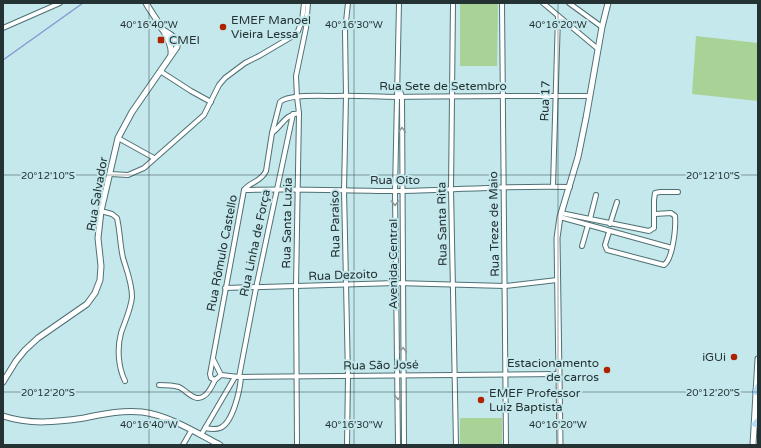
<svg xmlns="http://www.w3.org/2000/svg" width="761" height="448" font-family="'Varela Round',sans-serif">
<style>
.green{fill:#a9d297}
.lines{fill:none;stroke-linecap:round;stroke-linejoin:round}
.stream{stroke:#8997d5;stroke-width:1.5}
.minor-casing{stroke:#4f7074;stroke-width:6}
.tertiary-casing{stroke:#4f7074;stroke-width:7}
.primary-casing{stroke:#6292b1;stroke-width:8}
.minor{stroke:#fff;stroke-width:4}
.tertiary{stroke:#fff;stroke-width:5}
.primary{stroke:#b5ddf8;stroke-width:6}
.oneway{stroke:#92989a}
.ticks{fill:none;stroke:#243234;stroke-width:1;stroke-opacity:0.45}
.poi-dot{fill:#af2200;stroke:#c4e8ec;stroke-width:1.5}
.labels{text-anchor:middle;stroke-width:4;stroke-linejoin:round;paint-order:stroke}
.poi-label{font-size:12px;fill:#243234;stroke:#c4e8ec;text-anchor:start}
.street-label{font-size:12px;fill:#243234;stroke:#c4e8ec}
.ticks-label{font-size:10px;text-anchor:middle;fill:#243234;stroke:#c4e8ec;stroke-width:4;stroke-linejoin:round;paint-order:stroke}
</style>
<rect width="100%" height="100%" fill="#c4e8ec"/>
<g class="green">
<path d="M460 3H498L497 66H460Z"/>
<path d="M696 36 758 43V101L692 94Z"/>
<rect x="460" y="418" width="42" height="27"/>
</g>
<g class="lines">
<path class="stream" d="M3 60 83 3"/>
<defs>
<g id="minor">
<path d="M453 3 451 189 456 445"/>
<path d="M502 3 506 445"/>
<path d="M543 3 598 49"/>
<path d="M569 3 602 27"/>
<path d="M3 28 60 3"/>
<path d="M160 71 191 91 211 102"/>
<path d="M398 85 402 97 404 445"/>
<path d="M299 113C284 115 283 125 272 133L266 171C261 182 250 182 244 190L210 374 211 378 215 380 221 375 239 377 559 374"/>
<path d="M272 133 280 102C288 94 322 96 334 96 355 95 376 97 398 97 462 96 526 96 590 96"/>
<path d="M118 138 154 158"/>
<path d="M110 174 128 175 144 168 204 115 219 85 225 78 245 63 259 56 293 36 298 31 302 21 304 3"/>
<path d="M553 186 558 16"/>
<path d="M244 190C296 188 349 191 402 191 458 190 514 185 570 187"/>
<path d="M596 195 590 219 649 231 654 228V200L655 193 660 192H678"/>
<path d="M101 211 112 214 117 218C120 231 120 245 123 258 127 271 132 283 132 297 131 309 125 321 121 333 117 348 118 367 125 381"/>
<path d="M561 213 590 219"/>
<path d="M560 217 672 248"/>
<path d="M610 224 617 202"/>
<path d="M609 232 605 245 607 250 664 265C673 259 676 227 675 216L671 213 655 214"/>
<path d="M582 246 588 225"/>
<path d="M225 288 396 283 505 286 557 280"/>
<path d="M213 359 221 375"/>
<path d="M239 377 256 288 293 114"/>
<path d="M159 385C166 385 172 385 179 387 186 390 195 403 204 396 209 393 212 386 215 380"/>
<path d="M205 428C210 429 215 430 220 428 233 423 240 390 241 377"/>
<path d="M201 435 235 377"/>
<path d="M183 445 191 431"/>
<path d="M297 445 296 287 299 113 297 97 296 76 306 28 308 3"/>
<path d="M347 445 348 376 344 190 346 96 345 31 348 3"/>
<path d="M398 445 395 191 399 3"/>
</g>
<g id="tertiary">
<path d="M146 3C153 16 173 40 171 54"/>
<path d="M3 382 16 361 25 350 38 338 87 304 95 293 100 280 101 266 98 238 101 211 118 138 132 112 177 47C178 37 169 34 162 29"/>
<path d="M3 416C30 425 57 422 84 418 104 414 122 410 142 412 168 415 197 433 220 445"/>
<path d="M560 445 557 238 560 217 578 157 586 118 602 27 608 3"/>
<path d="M753 445 758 359"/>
</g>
<g id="primary">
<path d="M756 392 758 387"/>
<path d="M755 424 758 421"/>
</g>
</defs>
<use href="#minor" class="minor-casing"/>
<use href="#tertiary" class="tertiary-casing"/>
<use href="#primary" class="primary-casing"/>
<use href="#minor" class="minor"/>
<use href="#tertiary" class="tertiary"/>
<use href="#primary" class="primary"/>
</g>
<defs><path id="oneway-chevron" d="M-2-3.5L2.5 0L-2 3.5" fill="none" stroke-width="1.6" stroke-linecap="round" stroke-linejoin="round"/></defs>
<g class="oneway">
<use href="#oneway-chevron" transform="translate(402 130) rotate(-90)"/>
<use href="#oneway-chevron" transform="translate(395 203) rotate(90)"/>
<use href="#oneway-chevron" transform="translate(403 350) rotate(-91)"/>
<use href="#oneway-chevron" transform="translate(398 397) rotate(90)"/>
</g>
<path class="ticks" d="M149 3V445M354 3V445M558 3V445M3 175H758M3 392H758"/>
<g class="poi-dot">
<circle cx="223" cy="27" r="4"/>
<rect x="157" y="36" width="8" height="8" rx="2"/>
<circle cx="734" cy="357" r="4"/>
<circle cx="607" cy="370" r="4"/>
<circle cx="481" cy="400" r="4"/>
</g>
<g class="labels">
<g class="poi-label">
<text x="231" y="24">EMEF Manoel<tspan x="231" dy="14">Vieira Lessa</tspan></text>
<text x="169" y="44">CMEI</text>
<text x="726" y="361" text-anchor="end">iGUi</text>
<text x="599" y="367" text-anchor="end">Estacionamento<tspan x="599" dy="14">de carros</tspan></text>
<text x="489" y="397">EMEF Professor<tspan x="489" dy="14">Luiz Baptista</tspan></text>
</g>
<g class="street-label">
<text x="443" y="90">Rua Sete de Setembro</text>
<text transform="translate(545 101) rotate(-88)" y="4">Rua 17</text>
<text x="395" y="184">Rua Oito</text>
<text transform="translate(97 194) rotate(-80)" y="4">Rua Salvador</text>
<text transform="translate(287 223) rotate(-89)" y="4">Rua Santa Luzia</text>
<text transform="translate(335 224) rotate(-91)" y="4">Rua Paraíso</text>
<text transform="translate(442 224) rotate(-91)" y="4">Rua Santa Rita</text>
<text transform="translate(494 224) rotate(-91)" y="4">Rua Treze de Maio</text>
<text transform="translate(255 243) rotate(-78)" y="4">Rua Linha de Força</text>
<text transform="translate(222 253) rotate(-79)" y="4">Rua Rômulo Castello</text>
<text transform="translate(393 264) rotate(-90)" y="4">Avenida Central</text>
<text transform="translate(343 275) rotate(-2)" y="4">Rua Dezoito</text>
<text transform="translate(381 365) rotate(-1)" y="4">Rua São José</text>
</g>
</g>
<g class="ticks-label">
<text x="149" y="28">40°16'40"W</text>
<text x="354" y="28">40°16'30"W</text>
<text x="558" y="28">40°16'20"W</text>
<text x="48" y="179">20°12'10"S</text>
<text x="713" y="179">20°12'10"S</text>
<text x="48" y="396">20°12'20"S</text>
<text x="713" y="396">20°12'20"S</text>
<text x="149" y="428">40°16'40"W</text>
<text x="354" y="428">40°16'30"W</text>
<text x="558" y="428">40°16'20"W</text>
</g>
<rect width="761" height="448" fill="none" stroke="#243234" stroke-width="8"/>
</svg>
